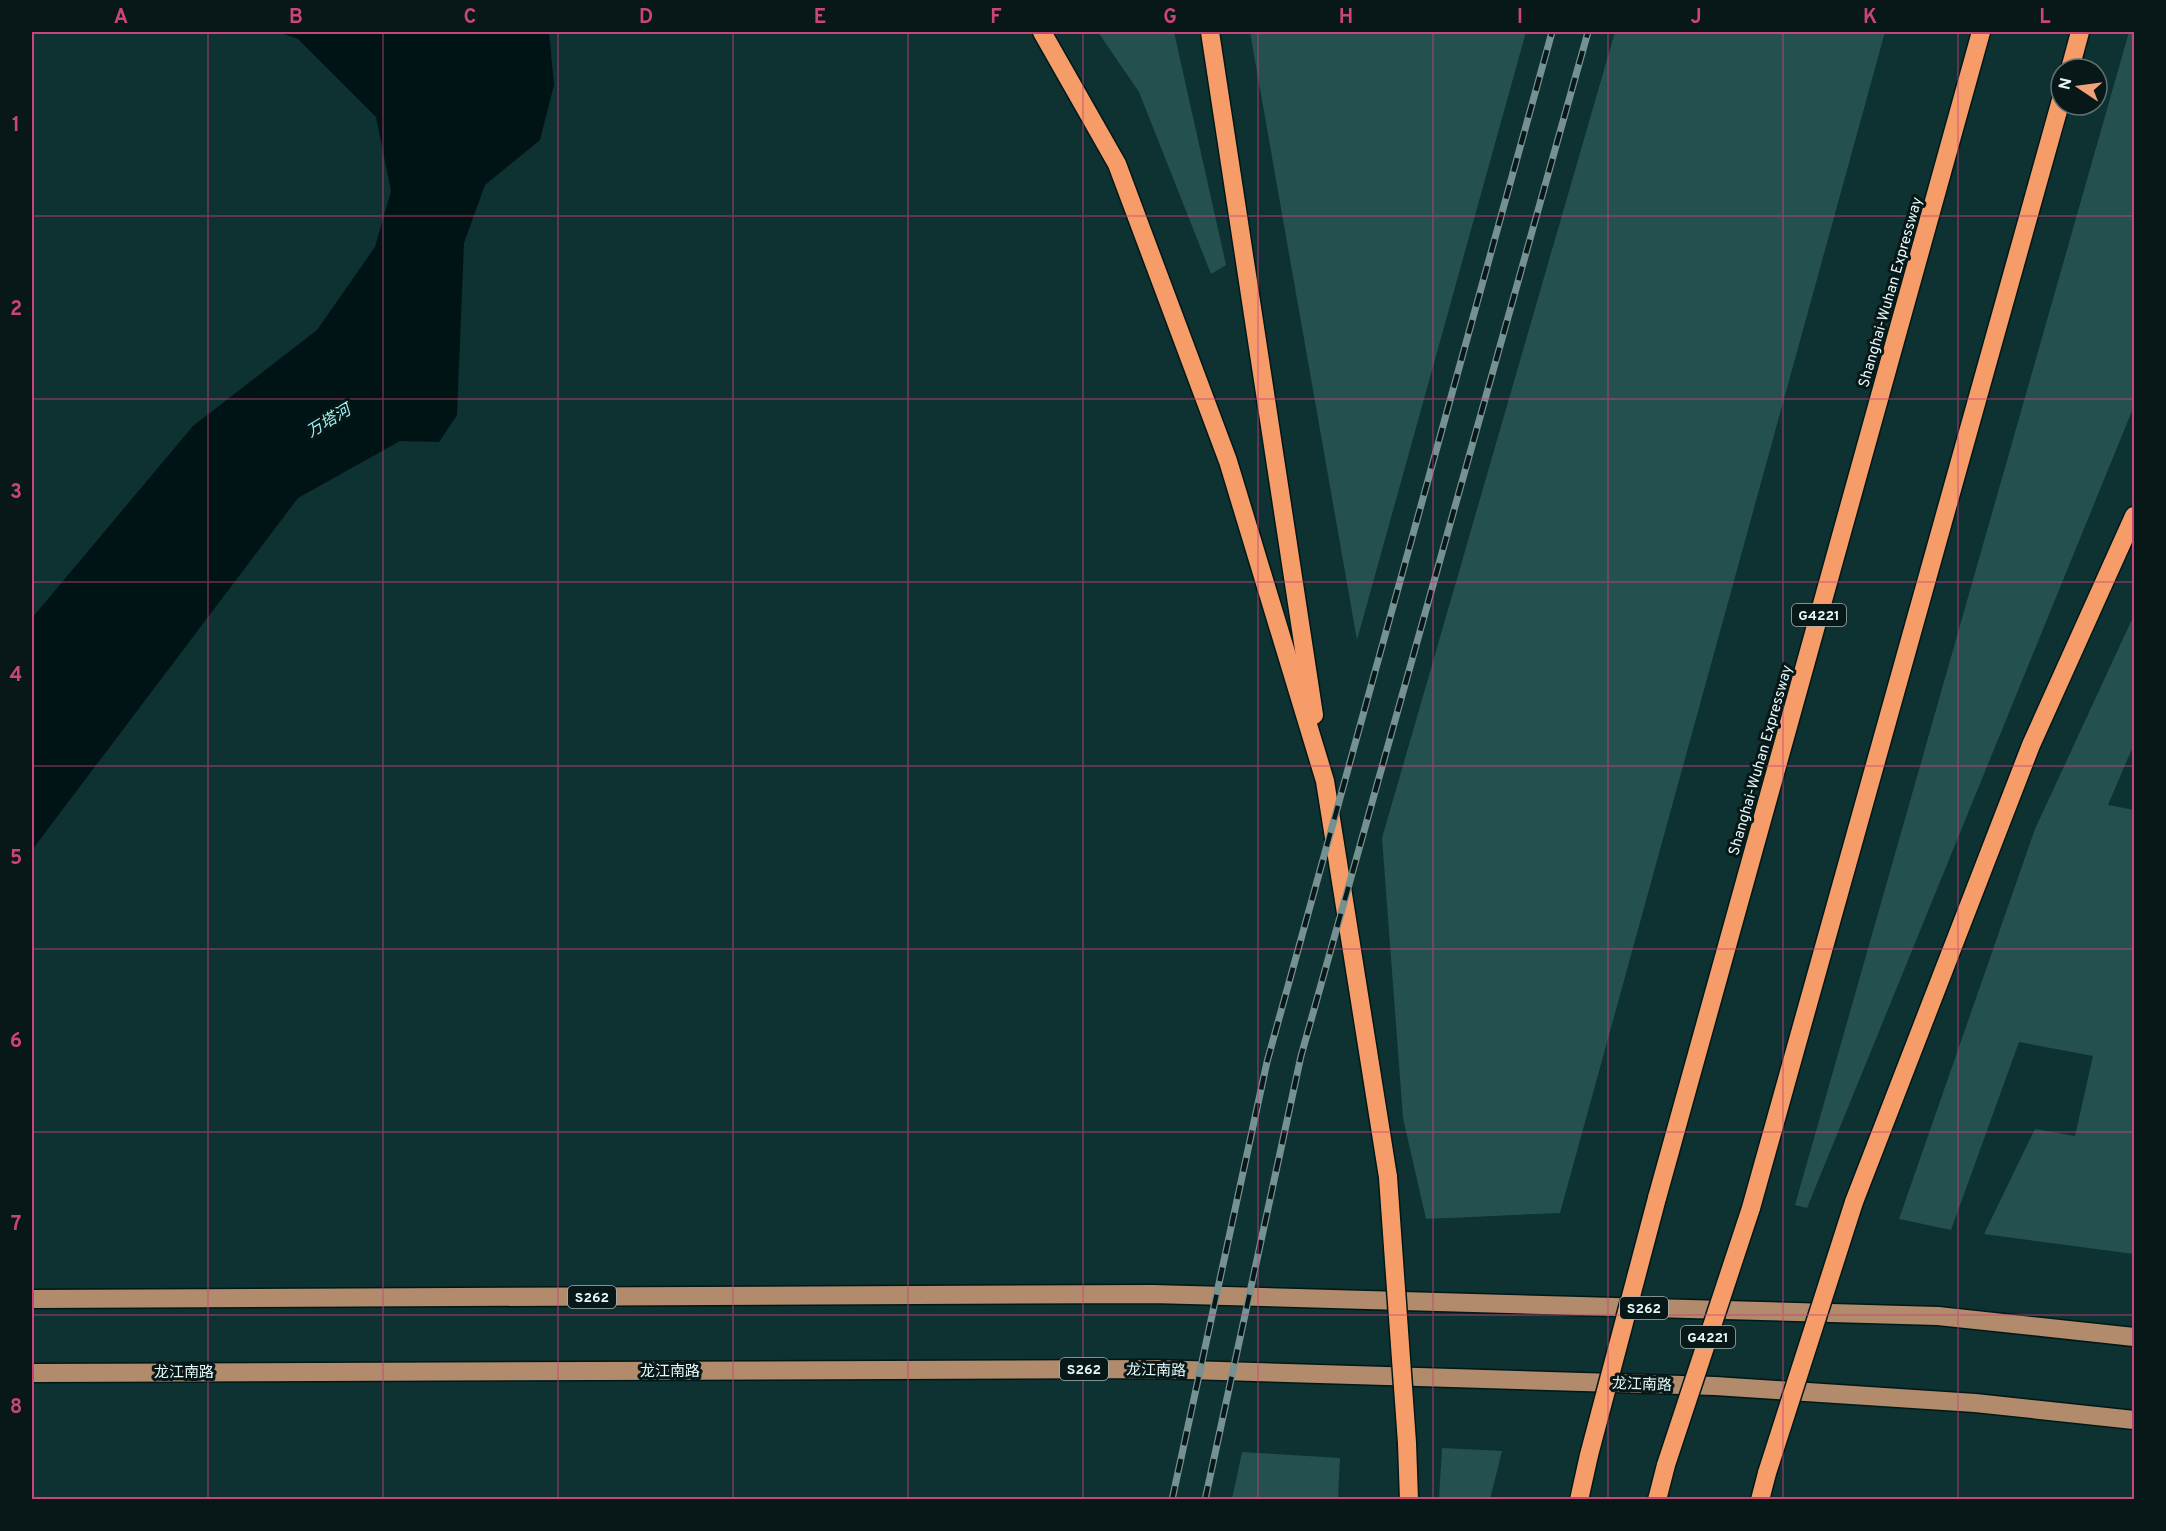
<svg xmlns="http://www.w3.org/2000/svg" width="2166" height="1531" font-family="Overpass,'Noto Sans SC',sans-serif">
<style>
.green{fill:#255050}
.water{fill:#001415}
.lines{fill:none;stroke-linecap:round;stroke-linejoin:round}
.major-casing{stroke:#001818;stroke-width:21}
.highway-casing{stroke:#001818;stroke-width:21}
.major{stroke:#b28b6c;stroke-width:18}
.highway{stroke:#f59c69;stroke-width:18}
.rail-casing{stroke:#759191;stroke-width:7}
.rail{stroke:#081717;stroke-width:4.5;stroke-dasharray:14;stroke-linecap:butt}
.highway-bridge-casing{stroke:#001818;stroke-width:21;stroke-linecap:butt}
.highway-bridge{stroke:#f59c69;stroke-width:18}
.grid{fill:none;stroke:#c9457a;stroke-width:1.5;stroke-opacity:0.55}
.labels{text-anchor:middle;stroke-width:6;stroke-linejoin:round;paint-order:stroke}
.shield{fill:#081717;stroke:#a3b4b4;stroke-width:1.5}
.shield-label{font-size:14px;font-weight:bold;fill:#e5f8f8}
.street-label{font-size:15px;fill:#e5f8f8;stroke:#081717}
.water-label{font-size:16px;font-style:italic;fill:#a0f5f6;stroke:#081717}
.neatline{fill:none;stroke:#c9457a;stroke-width:2}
.grid-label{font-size:20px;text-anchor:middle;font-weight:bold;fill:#c9457a}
</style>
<rect width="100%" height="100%" fill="#0e3132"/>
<g class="green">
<path d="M1098 32H1174L1226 265 1211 274 1139 92Z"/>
<path d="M1250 32H1526L1357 640Z"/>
<path d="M1615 32H1885L1560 1213 1426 1219 1403 1118 1382 838Z"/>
<path d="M2129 32H2134V406L1807 1208 1795 1205Z"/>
<path d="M2134 615V744L2108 805 2134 810V1254L1984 1234 2035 1129 2075 1136 2093 1056 2019 1042 1951 1230 1899 1219 2035 829Z"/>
<path d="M1442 1448 1502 1451 1490 1499H1439Z"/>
<path d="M1242 1452 1340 1458 1338 1499H1232Z"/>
</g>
<path class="water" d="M278 32H549L554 85 540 140 485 185 464 243 457 415 439 442 400 441 298 498 32 850V618L193 426 317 330 375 247 391 191 376 117 298 39Z"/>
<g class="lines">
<defs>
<g id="major">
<path d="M32 1299 1152 1294 1938 1316 2134 1337"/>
<path d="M32 1373 1154 1369 1715 1386 1975 1403 2134 1420"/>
</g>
<g id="highway">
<path d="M1042 32 1117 164 1228 461 1325 781 1388 1177"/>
<path d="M1210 32 1314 715"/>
<path d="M2070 69 2080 32"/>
<path d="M1657 1198 1981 32"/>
<path d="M1854 1202 2031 745 2134 516"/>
<path d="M1751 1208 2061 100"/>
<path d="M1407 1443 1409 1500"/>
<path d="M1579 1500 1589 1455"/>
<path d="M1657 1500 1666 1465"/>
<path d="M1760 1500 1767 1473"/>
</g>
</defs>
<use href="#major" class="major-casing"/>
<use href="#highway" class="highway-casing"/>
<use href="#major" class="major"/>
<use href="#highway" class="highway"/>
<defs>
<g id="rail">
<path d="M1172 1500 1267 1062 1552 32"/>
<path d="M1205 1500 1301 1056 1588 32"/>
</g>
</defs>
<use href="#rail" class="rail-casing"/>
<use href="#rail" class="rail"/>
<defs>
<g id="highway-bridge">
<path d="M1388 1177 1407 1443"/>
<path d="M1589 1455 1657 1198"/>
<path d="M1666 1465 1751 1208"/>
<path d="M1767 1473 1854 1202"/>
</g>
</defs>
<use href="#highway-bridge" class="highway-bridge-casing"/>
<use href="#highway-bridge" class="highway-bridge"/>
</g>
<path class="grid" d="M208 32V1500M383 32V1500M558 32V1500M733 32V1500M908 32V1500M1083 32V1500M1258 32V1500M1433 32V1500M1608 32V1500M1783 32V1500M1958 32V1500M32 216H2134M32 399H2134M32 582H2134M32 766H2134M32 949H2134M32 1132H2134M32 1315H2134"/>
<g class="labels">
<g class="shield">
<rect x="1792" y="604" width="54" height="22" rx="4.5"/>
<rect x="568" y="1286" width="48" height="22" rx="4.5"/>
<rect x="1620" y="1297" width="48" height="22" rx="4.5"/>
<rect x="1681" y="1326" width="54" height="22" rx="4.5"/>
<rect x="1060" y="1358" width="48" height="22" rx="4.5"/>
</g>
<g class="shield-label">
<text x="1819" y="620">G4221</text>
<text x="592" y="1302">S262</text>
<text x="1644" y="1313">S262</text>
<text x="1708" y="1342">G4221</text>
<text x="1084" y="1374">S262</text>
</g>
<g class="street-label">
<text transform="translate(1890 292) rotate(-74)" y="5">Shanghai-Wuhan Expressway</text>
<text transform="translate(1760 760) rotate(-74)" y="5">Shanghai-Wuhan Expressway</text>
<text transform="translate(1156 1370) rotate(1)" y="5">龙江南路</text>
<text x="670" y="1376">龙江南路</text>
<text x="184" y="1377">龙江南路</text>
<text transform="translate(1642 1384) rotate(2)" y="5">龙江南路</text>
</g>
<g class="water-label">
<text transform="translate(328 420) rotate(-31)" y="6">万塔河</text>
</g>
</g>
<rect width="2166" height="1531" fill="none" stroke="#081717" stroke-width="66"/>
<g transform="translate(2079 87) rotate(283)"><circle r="28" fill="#081717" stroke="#607171" stroke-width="1.5"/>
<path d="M0-4.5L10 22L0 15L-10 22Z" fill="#efa377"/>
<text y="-9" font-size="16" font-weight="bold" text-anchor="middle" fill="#e5f8f8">N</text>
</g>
<rect x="33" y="33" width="2100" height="1465" class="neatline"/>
<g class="grid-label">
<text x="121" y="23">A</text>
<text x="296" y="23">B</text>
<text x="470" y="23">C</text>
<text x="646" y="23">D</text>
<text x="820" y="23">E</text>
<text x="996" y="23">F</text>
<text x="1170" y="23">G</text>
<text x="1346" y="23">H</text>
<text x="1520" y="23">I</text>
<text x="1696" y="23">J</text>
<text x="1870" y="23">K</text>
<text x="2045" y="23">L</text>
<text x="16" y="131">1</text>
<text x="16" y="315">2</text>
<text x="16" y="498">3</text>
<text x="16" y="681">4</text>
<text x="16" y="864">5</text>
<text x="16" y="1047">6</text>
<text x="16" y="1230">7</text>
<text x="16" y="1413">8</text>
</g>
</svg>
